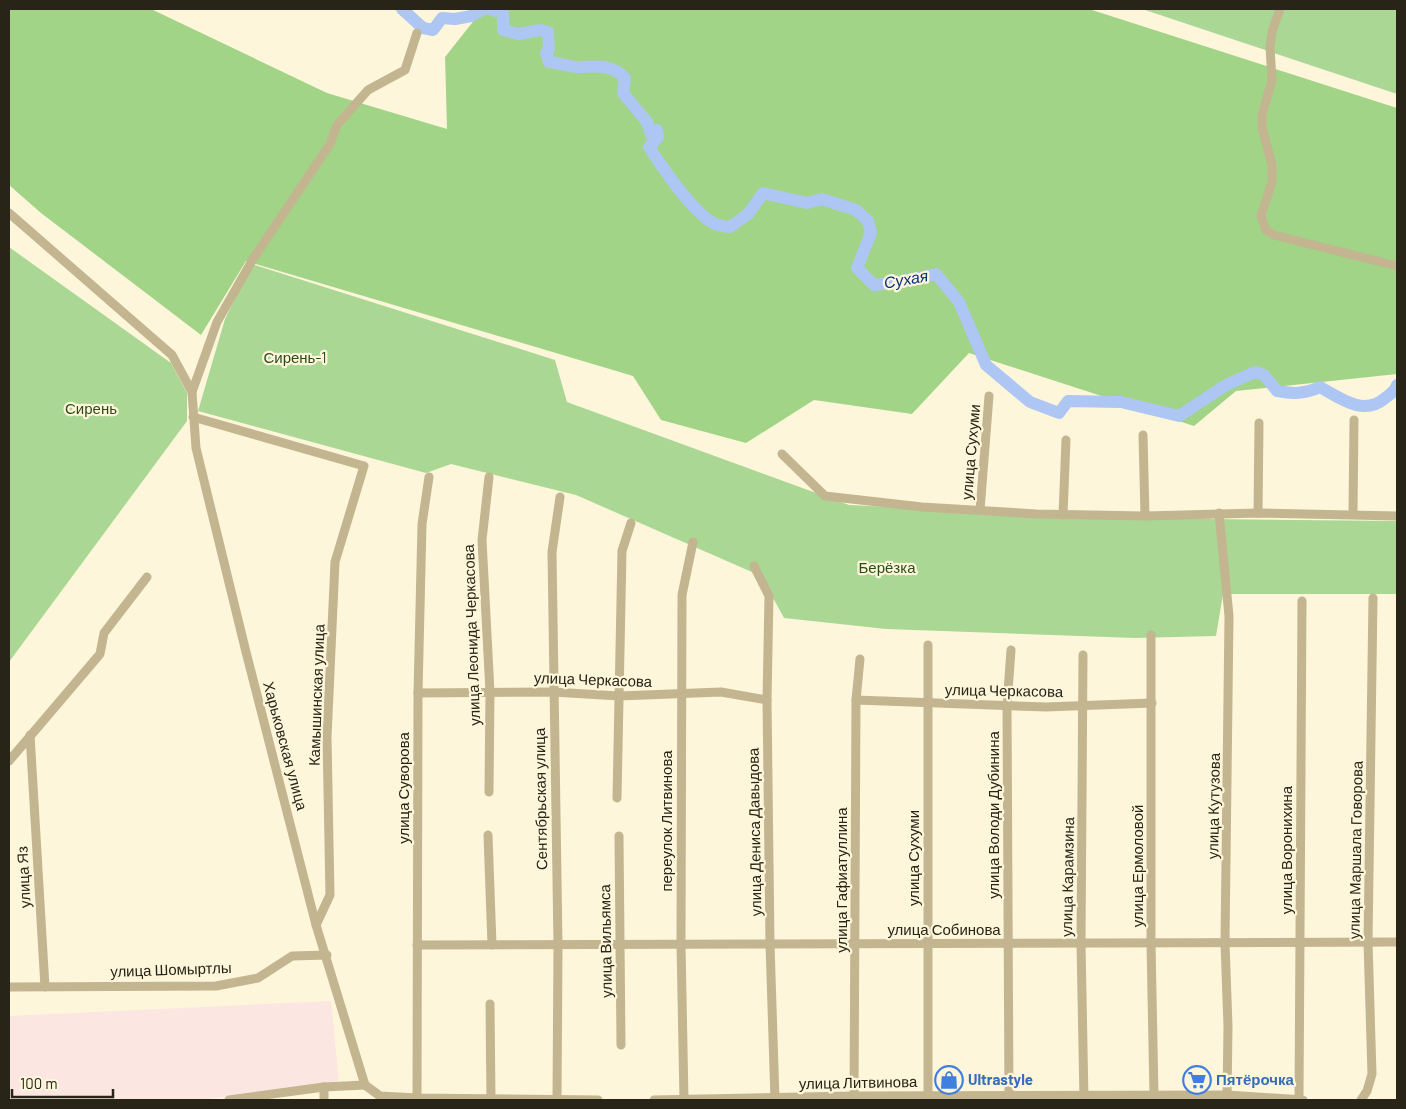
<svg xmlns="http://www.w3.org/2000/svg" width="1406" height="1109" font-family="Barlow,sans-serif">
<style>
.industrial{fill:#fce6e2}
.green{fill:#abd795}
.forest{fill:#a2d488}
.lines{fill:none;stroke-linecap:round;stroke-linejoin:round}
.river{stroke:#adc6f3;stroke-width:12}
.minor{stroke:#c3b590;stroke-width:9}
.labels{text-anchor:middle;stroke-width:4.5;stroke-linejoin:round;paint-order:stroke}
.park-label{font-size:15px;fill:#2b4c18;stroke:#fef6da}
.street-label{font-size:15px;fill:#282417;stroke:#fef6da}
.shop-label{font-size:15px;font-weight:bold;fill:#366cbe;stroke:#fef6da;text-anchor:start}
.water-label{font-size:16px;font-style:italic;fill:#0a3083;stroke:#fef6da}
</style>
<rect width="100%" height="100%" fill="#fef6da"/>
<path class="industrial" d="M331 1001 339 1081 201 1100H9V1016Z"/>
<g class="green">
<path d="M1142 9H1397V94Z"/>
<path d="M9 247 171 363 187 393V421L9 662Z"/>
<path d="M252 264 555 360 567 402 849 505 1119 518 1397 521V594H1223L1216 636 1135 638 886 629 784 618 761 576 576 495 451 464 426 473 198 411 225 319Z"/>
</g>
<path class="forest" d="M9 9H151L327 93 447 129 445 57 483 9H1089L1397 108V374L1236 391 1194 426 969 353 912 414 814 400 746 443 661 420 633 376 246 261 201 335 41 213 9 185Z"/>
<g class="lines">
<g class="river">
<path d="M402 9 423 28 433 30 442 18 455 19 471 16 483 9"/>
<path d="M489 9 503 13V30L519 34 540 30 548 32 549 49 546 53 549 62C558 63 567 66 577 67 594 67 612 63 625 78L623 93 647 122 651 134 657 130 658 137 649 147C662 167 694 214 715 224 719 226 725 226 730 227L748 214 763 193 807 203 822 199 856 210 868 221 871 233 857 268 874 285 893 283 936 274 959 302 986 365 1030 402 1059 413 1068 401 1121 402 1179 416 1226 385 1255 372 1264 375 1277 391C1293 394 1305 394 1320 387 1340 398 1363 416 1384 399 1389 395 1395 392 1397 385"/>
</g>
<g class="minor">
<path d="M1280 9 1272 32 1270 47 1272 80 1262 115V127L1272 165V182L1261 216 1266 230 1274 235 1397 266"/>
<path d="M9 213 172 355 192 392 196 448 246 652 316 925 365 1085 380 1096 417 1098 598 1100"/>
<path d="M192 392 217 322 253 259 330 144 337 125 368 90 405 70 417 33"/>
<path d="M193 417 364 466 335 562 327 737 330 895 316 925"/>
<path d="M1143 435 1145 516"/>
<path d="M782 454 825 496 922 507 1037 514 1145 516 1258 513 1397 516"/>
<path d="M980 510 989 396"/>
<path d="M1219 513 1229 616 1225 943 1228 1026 1227 1099"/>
<path d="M1258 513 1259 423"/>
<path d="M1353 514 1354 420"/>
<path d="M1063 515 1066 440"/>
<path d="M754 566 769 596 767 700 770 944 775 1100"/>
<path d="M1151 635V943L1154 1096"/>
<path d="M1083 655 1081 943 1084 1100"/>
<path d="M418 693 553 692 619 696 721 692 767 700"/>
<path d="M856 700 1046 707 1152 703"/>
<path d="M30 735 45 987"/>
<path d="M9 761 100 654 104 633 147 577"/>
<path d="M489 792 490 692 482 540 489 477"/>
<path d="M617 798 622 551 631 523"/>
<path d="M488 835 492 945"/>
<path d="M619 836 621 1045"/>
<path d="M417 945 1397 942"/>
<path d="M9 987 216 986 258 978 292 956 327 955"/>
<path d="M490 1004 491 1100"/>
<path d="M229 1100 324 1087 365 1085"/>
<path d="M324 1100V1087"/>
<path d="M417 1100 418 693 422 524 429 477"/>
<path d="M557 1100 558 945 552 552 560 497"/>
<path d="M654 1100 854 1096 1227 1095 1303 1100"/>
<path d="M684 1100 681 944 682 595 693 542"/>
<path d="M854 1100 856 700 860 659"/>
<path d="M928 1100V645"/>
<path d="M1009 1100 1007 705 1011 650"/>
<path d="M1299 1100 1302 601"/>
<path d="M1361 1100 1367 1091 1372 1074 1368 942 1373 598"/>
</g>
</g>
<defs>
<symbol id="shop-ring" viewBox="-11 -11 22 22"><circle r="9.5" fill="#fef6da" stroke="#3f7fe0" stroke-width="1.5"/><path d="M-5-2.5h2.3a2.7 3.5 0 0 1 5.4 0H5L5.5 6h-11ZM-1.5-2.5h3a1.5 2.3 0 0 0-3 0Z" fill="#3f7fe0"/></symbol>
<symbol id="supermarket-ring" viewBox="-11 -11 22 22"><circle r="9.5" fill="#fef6da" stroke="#3f7fe0" stroke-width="1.5"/><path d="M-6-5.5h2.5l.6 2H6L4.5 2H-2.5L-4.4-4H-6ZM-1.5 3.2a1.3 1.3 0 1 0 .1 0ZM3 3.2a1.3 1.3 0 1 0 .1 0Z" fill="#3f7fe0"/></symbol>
</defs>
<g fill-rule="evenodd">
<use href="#shop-ring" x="933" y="1064" width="32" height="32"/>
<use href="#supermarket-ring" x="1181" y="1064" width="32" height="32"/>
</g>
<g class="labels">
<g class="park-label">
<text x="295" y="363">Сирень-1</text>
<text x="91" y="414">Сирень</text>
<text x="887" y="573">Берёзка</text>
</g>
<g class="street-label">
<text transform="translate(971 452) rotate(-85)" y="5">улица Сухуми</text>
<text transform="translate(472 635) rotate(-92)" y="5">улица Леонида Черкасова</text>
<text transform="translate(593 680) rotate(2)" y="5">улица Черкасова</text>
<text transform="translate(1004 691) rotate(1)" y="5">улица Черкасова</text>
<text transform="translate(317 695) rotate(-88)" y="5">Камышинская улица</text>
<text transform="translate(285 746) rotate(75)" y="5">Харьковская улица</text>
<text transform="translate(404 788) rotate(-90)" y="5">улица Суворова</text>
<text transform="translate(541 799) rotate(-91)" y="5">Сентябрьская улица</text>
<text transform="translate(1214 806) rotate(-89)" y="5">улица Кутузова</text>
<text transform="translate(994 815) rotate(-90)" y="5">улица Володи Дубинина</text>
<text transform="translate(667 821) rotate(-90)" y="5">переулок Литвинова</text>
<text transform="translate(755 832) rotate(-91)" y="5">улица Дениса Давыдова</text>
<text transform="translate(1287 850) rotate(-90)" y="5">улица Воронихина</text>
<text transform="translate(1356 850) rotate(-89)" y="5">улица Маршала Говорова</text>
<text transform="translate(914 858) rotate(-90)" y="5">улица Сухуми</text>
<text transform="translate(1138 866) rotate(-90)" y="5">улица Ермоловой</text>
<text transform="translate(24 877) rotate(-93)" y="5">улица Яз</text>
<text transform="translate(1068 877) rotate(-89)" y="5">улица Карамзина</text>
<text transform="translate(842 880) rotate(-90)" y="5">улица Гафиатуллина</text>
<text x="944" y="935">улица Собинова</text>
<text transform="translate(606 941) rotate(-91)" y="5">улица Вильямса</text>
<text transform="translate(171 970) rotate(-2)" y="5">улица Шомыртлы</text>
<text transform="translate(858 1083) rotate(-1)" y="5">улица Литвинова</text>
</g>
<g class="shop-label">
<text x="968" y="1085">Ultrastyle</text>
<text x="1216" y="1085">Пятёрочка</text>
</g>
<g class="water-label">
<text transform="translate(906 279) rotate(-10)" y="6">Сухая</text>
</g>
</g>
<rect width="1406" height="1109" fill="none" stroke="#282417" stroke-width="20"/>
<path d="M12 1089v8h101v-8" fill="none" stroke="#282417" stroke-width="2.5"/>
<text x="20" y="1089" font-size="15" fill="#282417" stroke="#fef6da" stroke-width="4" paint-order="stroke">100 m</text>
</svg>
